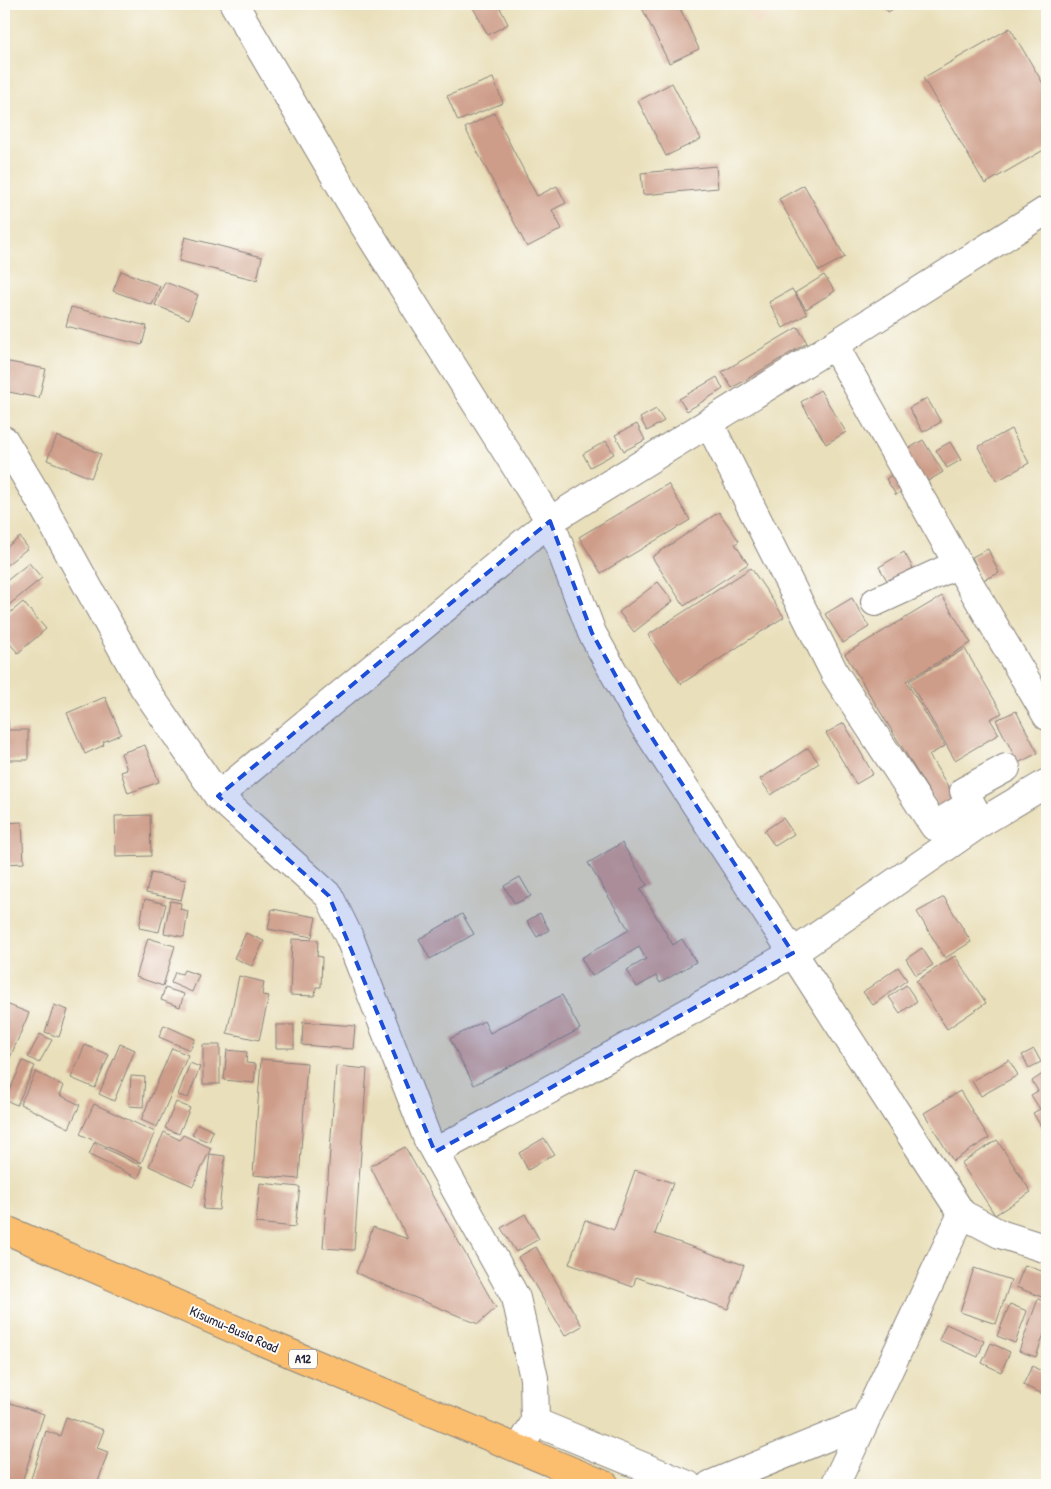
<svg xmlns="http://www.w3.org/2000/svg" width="1051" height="1489" font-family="'Patrick Hand',sans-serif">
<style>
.built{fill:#eed7bb}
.building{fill:#ce9d89}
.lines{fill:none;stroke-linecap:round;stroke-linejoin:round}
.minor-casing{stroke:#86807a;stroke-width:30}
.highway-casing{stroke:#86807a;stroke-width:30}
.minor{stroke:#fff;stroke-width:28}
.highway{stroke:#fbbe6e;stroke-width:28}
.marked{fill:#1d4ed8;fill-opacity:0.2;stroke:#1d4ed8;stroke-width:4;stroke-dasharray:10 6;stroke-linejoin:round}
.labels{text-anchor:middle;stroke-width:4;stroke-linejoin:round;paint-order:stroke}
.shield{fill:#fdfcf7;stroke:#646373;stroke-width:1}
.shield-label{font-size:12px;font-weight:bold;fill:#22223b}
.street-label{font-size:14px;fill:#22223b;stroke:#fdfcf7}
</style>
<rect width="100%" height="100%" fill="#fdfcf7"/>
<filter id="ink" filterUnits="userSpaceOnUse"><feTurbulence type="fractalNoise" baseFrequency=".02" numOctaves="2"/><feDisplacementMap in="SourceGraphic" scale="10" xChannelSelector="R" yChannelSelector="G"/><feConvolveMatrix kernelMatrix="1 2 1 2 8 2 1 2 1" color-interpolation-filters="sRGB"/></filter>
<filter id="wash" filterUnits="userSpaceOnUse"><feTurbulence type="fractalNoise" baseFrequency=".0096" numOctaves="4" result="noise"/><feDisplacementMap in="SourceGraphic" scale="20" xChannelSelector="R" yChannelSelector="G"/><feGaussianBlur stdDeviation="1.12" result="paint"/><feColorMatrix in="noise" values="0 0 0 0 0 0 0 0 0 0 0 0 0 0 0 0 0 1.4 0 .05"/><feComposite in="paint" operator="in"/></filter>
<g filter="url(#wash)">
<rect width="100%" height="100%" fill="#e9dfba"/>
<path class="built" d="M743 4H793L755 26Z"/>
<g id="blocks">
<g class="building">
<path d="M471 4H508L500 8 508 24 488 35Z"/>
<path d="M640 4H678L699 49 669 63Z"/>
<path d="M883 4H901L888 12Z"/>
<path d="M1010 28 1047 90V148L985 184 923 78Z"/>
<path d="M493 78 503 103 458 121 447 96Z"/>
<path d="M672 83 701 139 666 156 638 101Z"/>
<path d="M494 113 537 196 557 186 566 203 552 210 562 229 527 247 465 128Z"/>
<path d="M716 166 718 188 643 195 641 173Z"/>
<path d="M804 185 845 257 819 271 779 199Z"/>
<path d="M185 237 262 257 257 280 179 261Z"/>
<path d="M121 271 160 286 152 305 113 291Z"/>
<path d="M824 275 835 291 806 309 795 293Z"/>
<path d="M165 282 198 295 189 319 155 305Z"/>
<path d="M792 289 807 314 783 328 769 302Z"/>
<path d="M71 307 147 326 142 345 66 326Z"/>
<path d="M798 327 807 343 732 388 722 372Z"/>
<path d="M4 361 46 369 39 398 4 391Z"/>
<path d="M717 377 723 389 687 411 679 399Z"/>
<path d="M820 390 846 432 826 444 801 402Z"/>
<path d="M927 398 941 422 923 432 909 408Z"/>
<path d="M656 409 664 421 647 431 640 418Z"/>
<path d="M637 424 645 440 624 451 615 435Z"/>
<path d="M1011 429 1029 463 997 481 978 447Z"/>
<path d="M57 436 101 454 91 478 47 460Z"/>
<path d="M923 440 943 472 923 484 903 452Z"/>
<path d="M606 441 614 454 590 467 583 454Z"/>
<path d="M950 442 961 460 947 468 936 450Z"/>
<path d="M899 470 909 486 896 495 886 479Z"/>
<path d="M668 484 690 520 601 573 579 537Z"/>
<path d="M719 512 739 541 735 544 748 564 684 606 652 557Z"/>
<path d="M20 537 28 548 4 567V549Z"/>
<path d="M988 549 999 573 983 580 972 557Z"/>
<path d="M904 552 913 568 888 582 879 567Z"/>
<path d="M29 563 42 578 4 609V583Z"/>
<path d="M751 568 784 617 681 684 648 635Z"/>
<path d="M658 582 673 601 634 632 619 612Z"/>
<path d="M942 596 971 643 906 681 945 746 929 755 960 806 944 816 845 654Z"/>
<path d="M852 598 869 627 843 643 825 614Z"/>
<path d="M23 602 46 629 18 653 4 637V618Z"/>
<path d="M965 649 1002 713 990 719 999 734 955 760 909 681Z"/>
<path d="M105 697 121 734 103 742 104 745 85 754 67 713Z"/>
<path d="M1016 711 1038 753 1018 763 996 720Z"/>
<path d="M4 721H8V730H28V760H4Z"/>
<path d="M844 723 873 774 856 784 826 733Z"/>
<path d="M145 745 159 782 128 793 121 772 127 770 121 753Z"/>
<path d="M808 748 819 763 771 795 760 779Z"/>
<path d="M150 815 151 856 116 857 115 816Z"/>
<path d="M783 818 794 834 775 846 764 831Z"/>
<path d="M22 822 24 863 4 864V823Z"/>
<path d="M622 843 647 885 640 889 673 945 682 939 696 962 660 983 656 976 637 987 627 970 646 959 639 947 592 976 581 958 629 930 588 863Z"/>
<path d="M151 873 186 880 181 900 146 893Z"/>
<path d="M520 877 531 896 515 904 504 886Z"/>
<path d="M944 897 971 942 945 958 917 912Z"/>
<path d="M145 899 166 904 159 932 139 928Z"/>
<path d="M170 901 181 903 180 909 188 911 184 937 164 933Z"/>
<path d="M272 909 316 917 312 937 268 929Z"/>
<path d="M540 913 549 930 537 937 527 921Z"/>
<path d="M462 914 474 934 430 959 419 939Z"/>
<path d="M246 933 264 941 252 966 234 958Z"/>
<path d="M148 938 175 946 163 986 136 977Z"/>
<path d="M292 939 318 940 317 956 322 957 321 987H316L315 996 290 995Z"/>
<path d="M922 948 933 965 916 975 906 959Z"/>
<path d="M955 956 986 1003 947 1029 916 981Z"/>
<path d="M898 967 907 980 873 1005 863 992Z"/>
<path d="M184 970 199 975 192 992 171 983 175 972 182 974Z"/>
<path d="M239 976 264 982 262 995 269 996 259 1040 227 1033Z"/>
<path d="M906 985 917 1001 900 1013 889 997Z"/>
<path d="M165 988 184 994 180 1007 161 1000Z"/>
<path d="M562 995 580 1029 474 1085 450 1039 484 1021 490 1033Z"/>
<path d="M4 1003 29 1013 4 1072Z"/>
<path d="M54 1005 68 1010 59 1037 45 1032Z"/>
<path d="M303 1022 355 1026 353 1049 302 1045Z"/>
<path d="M164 1025 195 1039 190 1050 159 1037Z"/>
<rect x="276" y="1025" width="18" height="23"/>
<path d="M40 1034 52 1040 39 1063 28 1057Z"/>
<path d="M120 1044 135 1050 114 1101 99 1094Z"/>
<path d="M85 1045 109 1055 95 1088 71 1078Z"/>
<rect x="203" y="1045" width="17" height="39"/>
<path d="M172 1048 188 1055 157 1127 141 1120Z"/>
<path d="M1034 1049 1041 1062 1029 1068 1022 1055Z"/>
<path d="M227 1050 247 1052 246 1063 256 1064 254 1083 224 1080Z"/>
<path d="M261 1059 307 1063 299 1179 253 1175Z"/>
<path d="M1009 1060 1018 1075 981 1096 972 1081Z"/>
<path d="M23 1061 35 1066 17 1105 5 1100Z"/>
<path d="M190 1063 200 1067 188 1098 178 1095Z"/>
<path d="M336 1066 367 1069 354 1250 323 1248Z"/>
<path d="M1047 1071V1136L1033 1113 1040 1109 1031 1095 1038 1091 1032 1081Z"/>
<path d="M36 1072 64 1086 60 1095 80 1105 69 1128 20 1104Z"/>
<path d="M131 1076 145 1077 143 1107 129 1106Z"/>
<path d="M960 1091 989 1138 953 1161 924 1113Z"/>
<path d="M176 1102 190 1108 179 1134 165 1128Z"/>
<path d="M94 1104 155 1132 141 1163 80 1134Z"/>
<path d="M198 1124 213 1131 209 1142 192 1135Z"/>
<path d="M164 1132 180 1140 183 1135 211 1148 193 1186 149 1166Z"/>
<path d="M544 1138 554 1154 528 1170 519 1153Z"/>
<path d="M997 1140 1031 1192 995 1215 961 1163Z"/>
<path d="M94 1143 143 1167 138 1178 89 1155Z"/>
<path d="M405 1147 496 1308 478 1324 356 1273 373 1227 408 1239 370 1166Z"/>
<path d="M210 1154 225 1156 219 1210 203 1209Z"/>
<path d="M635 1170 673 1183 655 1234 744 1265 728 1309 636 1277 633 1287 569 1264 585 1220 614 1230Z"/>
<path d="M260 1183 300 1187 295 1227 256 1223Z"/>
<path d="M525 1214 539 1239 516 1252 501 1228Z"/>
<path d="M536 1247 582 1326 565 1336 518 1257Z"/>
<path d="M1025 1265 1047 1273V1299L1016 1287Z"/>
<path d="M974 1268 1011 1280 996 1324 960 1312Z"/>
<path d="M1038 1299 1047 1303V1326L1036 1357 1019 1351Z"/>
<path d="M1010 1304 1027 1311 1015 1343 997 1336Z"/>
<path d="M946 1324 984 1341 978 1357 939 1340Z"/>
<path d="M991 1343 1010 1352 1001 1372 982 1363Z"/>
<path d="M1032 1366 1047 1374V1396L1023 1385Z"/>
<path d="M4 1401 44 1414 21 1485H4Z"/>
<path d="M66 1417 104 1430 97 1448 108 1452 97 1485H29L46 1431 60 1436Z"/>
</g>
</g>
</g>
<g filter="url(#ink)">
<use href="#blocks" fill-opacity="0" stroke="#86807a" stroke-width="1"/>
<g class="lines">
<defs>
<g id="minor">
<path d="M234 4 362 222 550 521 592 633 639 718 793 953 982 822 1047 783"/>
<path d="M834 345 958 564 1047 716"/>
<path d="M709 423 835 674 934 826 970 804"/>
<path d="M4 440 38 497 143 686 218 796 329 896 350 939 428 1140 516 1298 534 1378 535 1422 521 1446"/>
<path d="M875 602 958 564"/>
<path d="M218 796 550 521 834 345 1047 210"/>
<path d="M976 813 964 791 1006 768"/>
<path d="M435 1152 593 1066 793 953 962 1214 835 1485"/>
<path d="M962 1214 1000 1234 1047 1249"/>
<path d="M535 1422 688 1485"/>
<path d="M710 1485 864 1422"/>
</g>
<path id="highway" d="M4 1229 268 1344 605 1485"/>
</defs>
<use href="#minor" class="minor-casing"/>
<use href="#highway" class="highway-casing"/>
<use href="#minor" class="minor"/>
<use href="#highway" class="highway"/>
</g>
</g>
<path class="marked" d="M550 521 592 633 639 718 793 953 435 1152 329 896 218 796Z"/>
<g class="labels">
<rect class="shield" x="289" y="1349.5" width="28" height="19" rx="4"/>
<g class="shield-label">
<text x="303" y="1363">A12</text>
</g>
<g class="street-label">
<text transform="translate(234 1329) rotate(24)" y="5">Kisumu-Busia Road</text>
</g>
</g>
<rect width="1051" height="1489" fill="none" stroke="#fdfcf7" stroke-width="20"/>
</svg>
